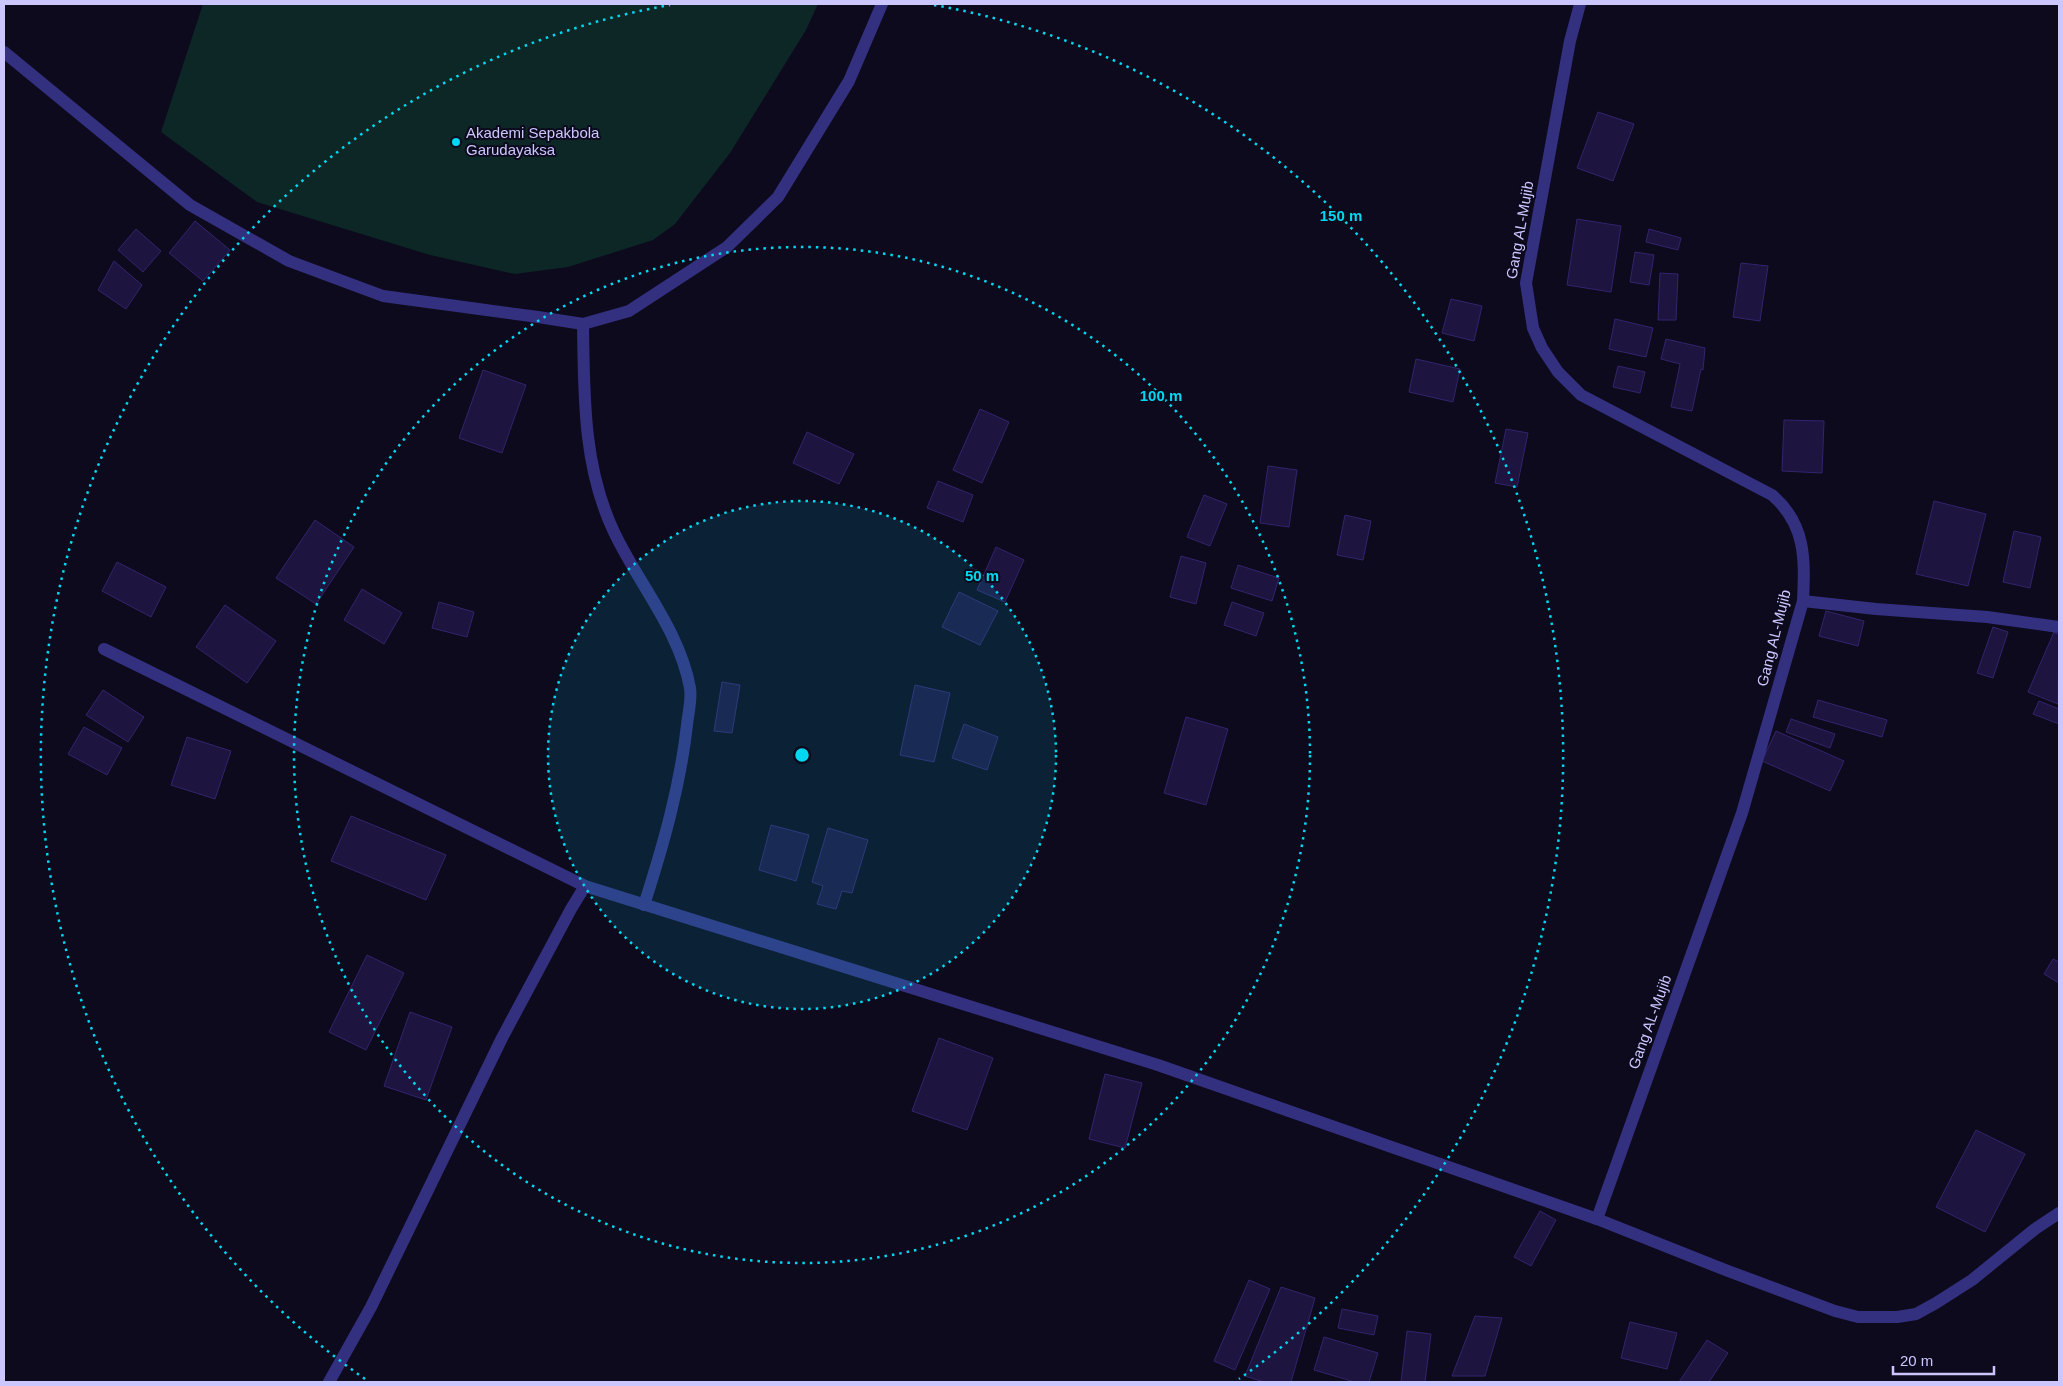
<svg xmlns="http://www.w3.org/2000/svg" width="2063" height="1386" font-family="Arial,sans-serif">
<style>
.green{fill:#0c2726}
.building{fill:#1d143f;stroke:#33246d}
.lines{fill:none;stroke-linecap:round;stroke-linejoin:round}
.minor{stroke:#343080;stroke-width:12}
.ring{fill:none;stroke:#00d8f1;stroke-width:2.5;stroke-dasharray:2.5 5}
.poi-dot{fill:#00d8f1;stroke:#0d0a1d;stroke-width:2}
.labels{text-anchor:middle;stroke-width:4;stroke-linejoin:round;paint-order:stroke}
.poi-label{font-size:15px;fill:#ccc6ff;stroke:#0d0a1d;text-anchor:start}
.street-label{font-size:15px;fill:#ccc6ff;stroke:#0d0a1d}
.centre{fill:#00d8f1;stroke:#0d0a1d;stroke-width:2.5}
.ring-label{font-size:15px;text-anchor:middle;font-weight:bold;fill:#00d8f1;stroke:#0d0a1d;stroke-width:4;stroke-linejoin:round;paint-order:stroke}
</style>
<rect width="100%" height="100%" fill="#0d0a1d"/>
<path class="green" d="M203 4H818L806 30 730 153 675 224 653 240 568 267 515 274 430 255 257 202 161 132Z"/>
<g class="building">
<path d="M1598 112 1634 124 1613 181 1577 168Z"/>
<path d="M1577 219 1621 226 1611 292 1567 285Z"/>
<path d="M195 221 230 250 203 281 169 253Z"/>
<path d="M136 229 161 251 143 272 118 250Z"/>
<path d="M1649 229 1681 238 1678 250 1646 242Z"/>
<path d="M1635 252 1654 255 1649 285 1630 282Z"/>
<path d="M114 261 142 285 126 309 98 290Z"/>
<path d="M1741 263 1768 266 1760 321 1733 317Z"/>
<path d="M1660 273 1678 274 1676 320H1658Z"/>
<path d="M1451 299 1482 306 1474 341 1442 333Z"/>
<path d="M1615 319 1653 328 1646 357 1609 349Z"/>
<path d="M1666 339 1705 348 1703 370 1701 369 1692 411 1671 407 1680 364 1661 359Z"/>
<path d="M1416 359 1460 369 1453 402 1409 392Z"/>
<path d="M1618 366 1645 372 1640 393 1613 387Z"/>
<path d="M483 370 526 385 502 453 459 438Z"/>
<path d="M980 409 1009 422 982 483 953 470Z"/>
<path d="M1784 420 1824 421 1822 473 1782 471Z"/>
<path d="M1506 429 1528 433 1517 487 1495 483Z"/>
<path d="M807 432 854 454 839 484 793 463Z"/>
<path d="M1268 466 1297 470 1289 527 1260 523Z"/>
<path d="M938 481 973 495 963 522 927 508Z"/>
<path d="M1204 495 1227 504 1210 546 1187 537Z"/>
<path d="M1934 501 1986 514 1968 586 1916 574Z"/>
<path d="M1345 515 1371 521 1363 560 1337 555Z"/>
<path d="M315 520 354 547 316 604 276 578Z"/>
<path d="M2014 531 2041 537 2030 588 2003 582Z"/>
<path d="M996 547 1024 560 1005 602 977 590Z"/>
<path d="M1181 556 1206 563 1196 604 1170 597Z"/>
<path d="M117 562 166 587 151 617 102 591Z"/>
<path d="M1238 565 1279 578 1272 601 1231 588Z"/>
<path d="M362 589 402 613 384 644 344 620Z"/>
<path d="M959 592 998 611 980 645 942 627Z"/>
<path d="M439 602 474 612 467 637 432 628Z"/>
<path d="M1232 602 1264 613 1256 636 1224 625Z"/>
<path d="M225 605 276 641 247 683 196 647Z"/>
<path d="M1826 611 1864 621 1858 646 1819 636Z"/>
<path d="M1993 627 2008 632 1993 678 1977 673Z"/>
<path d="M2054 632 2059 635 2058 704 2028 692Z"/>
<path d="M722 682 740 685 732 733 714 731Z"/>
<path d="M915 685 950 693 934 762 900 755Z"/>
<path d="M103 690 144 717 128 742 86 715Z"/>
<path d="M1818 700 1887 720 1882 737 1813 717Z"/>
<path d="M2039 701 2059 709V724L2033 714Z"/>
<path d="M1186 717 1228 729 1206 805 1164 793Z"/>
<path d="M1791 719 1835 734 1830 748 1786 732Z"/>
<path d="M964 724 998 737 987 770 952 758Z"/>
<path d="M84 727 122 748 107 775 68 754Z"/>
<path d="M1776 731 1844 761 1830 791 1762 761Z"/>
<path d="M187 737 231 751 215 799 171 785Z"/>
<path d="M351 816 446 855 426 900 331 861Z"/>
<path d="M771 825 809 835 796 881 759 870Z"/>
<path d="M828 828 868 840 852 893 842 891 836 909 817 904 823 886 812 882Z"/>
<path d="M367 955 404 973 366 1050 329 1032Z"/>
<path d="M2053 959 2059 962V983L2044 974Z"/>
<path d="M410 1012 452 1027 426 1100 384 1086Z"/>
<path d="M939 1038 993 1058 967 1130 912 1111Z"/>
<path d="M1105 1074 1142 1083 1125 1148 1089 1139Z"/>
<path d="M1976 1130 2025 1154 1985 1232 1936 1207Z"/>
<path d="M1540 1211 1556 1220 1531 1266 1514 1257Z"/>
<path d="M1249 1280 1270 1289 1235 1370 1214 1361Z"/>
<path d="M1281 1287 1315 1298 1291 1382H1264L1245 1376Z"/>
<path d="M1342 1309 1378 1316 1374 1335 1338 1328Z"/>
<path d="M1475 1316 1502 1318 1485 1376H1452Z"/>
<path d="M1630 1322 1677 1333 1667 1369 1621 1358Z"/>
<path d="M1407 1331 1431 1334 1425 1382H1401Z"/>
<path d="M1324 1337 1378 1353 1369 1382H1355L1314 1370Z"/>
<path d="M1707 1340 1728 1353 1709 1382H1679Z"/>
</g>
<g class="lines">
<g class="minor">
<path d="M1580 4 1570 41 1526 283 1533 328 1542 348 1558 372 1581 395 1772 495C1806 524 1805 559 1803 601L1742 813 1597 1219"/>
<path d="M4 52 190 205 289 261 383 296 538 317 583 324 629 311 727 247 778 197 849 81 882 4"/>
<path d="M583 324C584 395 583 467 614 532 638 583 680 631 690 688 692 699 688 714 687 725 680 787 663 846 644 905"/>
<path d="M1803 601 1876 609 1987 617 2059 627"/>
<path d="M104 649 585 886"/>
<path d="M329 1382 371 1307 502 1038 571 909 585 886 1158 1065 1597 1219 1728 1271 1835 1311 1858 1317H1897L1916 1314 1936 1303 1972 1280 2035 1229 2059 1213"/>
</g>
</g>
<circle cx="802" cy="755" r="254" fill="#00d8f1" fill-opacity=".12"/>
<g class="ring">
<circle cx="802" cy="755" r="254"/>
<circle cx="802" cy="755" r="508"/>
<path d="M365 1379A762 762 0 0 1 670 5M934 5A762 762 0 0 1 1239 1379"/>
</g>
<circle class="poi-dot" cx="456" cy="142" r="5"/>
<g class="labels">
<g class="poi-label">
<text x="466" y="138">Akademi Sepakbola<tspan x="466" dy="17">Garudayaksa</tspan></text>
</g>
<g class="street-label">
<text transform="translate(1520 230) rotate(-80)" y="5">Gang AL-Mujib</text>
<text transform="translate(1774 638) rotate(-76)" y="5">Gang AL-Mujib</text>
<text transform="translate(1650 1022) rotate(-70)" y="5">Gang AL-Mujib</text>
</g>
</g>
<circle cx="802" cy="755" r="8" class="centre"/>
<g class="ring-label">
<text x="1341" y="221">150 m</text>
<text x="1161" y="401">100 m</text>
<text x="982" y="581">50 m</text>
</g>
<rect width="2063" height="1386" fill="none" stroke="#ccc6ff" stroke-width="10"/>
<path d="M1893 1366v8h101v-8" fill="none" stroke="#ccc6ff" stroke-width="2.5"/>
<text x="1900" y="1366" font-size="15" fill="#ccc6ff" stroke="#0d0a1d" stroke-width="4" paint-order="stroke">20 m</text>
</svg>
